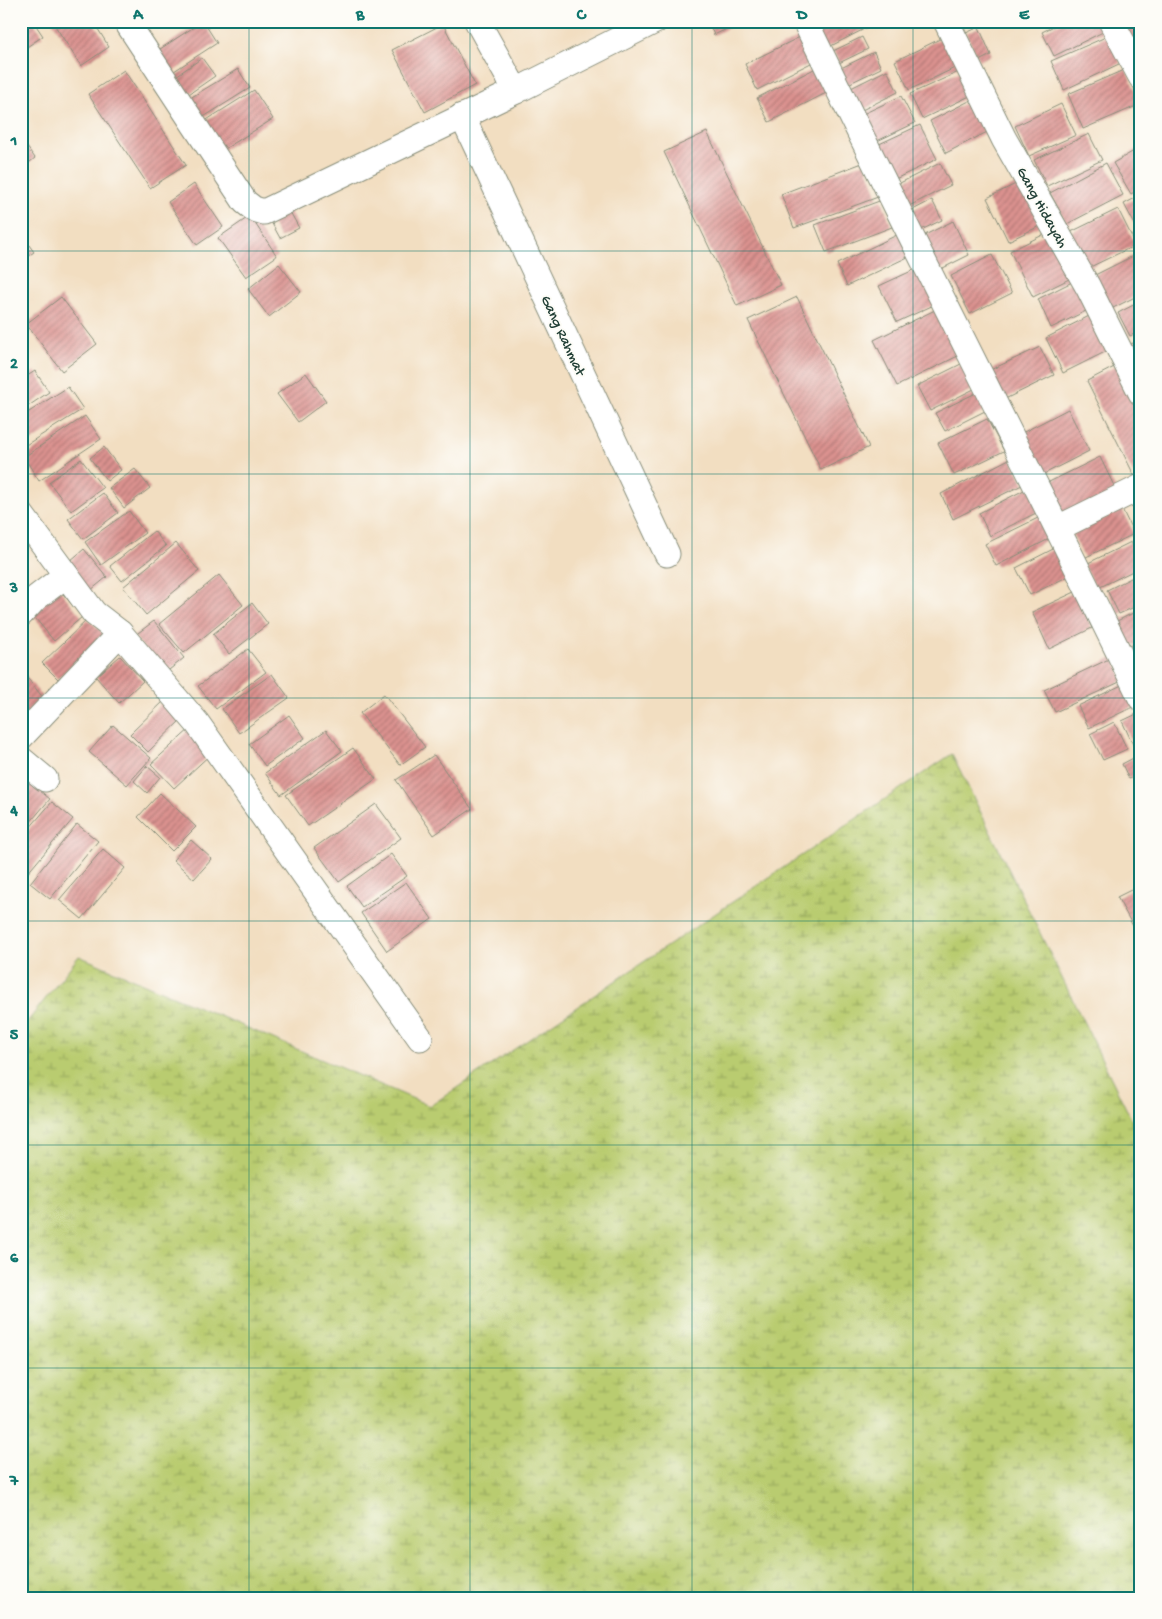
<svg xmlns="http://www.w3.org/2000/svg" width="1162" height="1619" font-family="'Gochi Hand',sans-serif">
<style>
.wetland{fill:url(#wetland-marsh);stroke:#6c8452}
.building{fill:url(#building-hatch)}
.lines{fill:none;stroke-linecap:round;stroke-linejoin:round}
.street-casing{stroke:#888e7a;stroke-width:27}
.street{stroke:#fff;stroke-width:25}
.grid{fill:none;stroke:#0f766e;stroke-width:1;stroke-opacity:0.55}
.labels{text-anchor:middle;stroke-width:4;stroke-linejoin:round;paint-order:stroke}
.street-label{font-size:15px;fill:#1f3d34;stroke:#fdfcf7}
.neatline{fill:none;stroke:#0f766e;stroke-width:2}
.grid-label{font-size:16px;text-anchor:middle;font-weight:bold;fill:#0f766e}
</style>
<defs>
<pattern id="wetland-marsh" width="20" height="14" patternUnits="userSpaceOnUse" patternTransform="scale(1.25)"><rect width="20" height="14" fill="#b9cc70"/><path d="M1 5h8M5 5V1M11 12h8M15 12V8" fill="none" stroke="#96a75d"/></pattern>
<pattern id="building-hatch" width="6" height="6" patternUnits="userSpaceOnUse" patternTransform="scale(1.25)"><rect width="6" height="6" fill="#db928f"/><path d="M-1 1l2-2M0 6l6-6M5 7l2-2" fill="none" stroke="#b17876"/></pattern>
</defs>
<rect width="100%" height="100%" fill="#fdfcf7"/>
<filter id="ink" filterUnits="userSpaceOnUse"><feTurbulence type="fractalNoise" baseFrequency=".02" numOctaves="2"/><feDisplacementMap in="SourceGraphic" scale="10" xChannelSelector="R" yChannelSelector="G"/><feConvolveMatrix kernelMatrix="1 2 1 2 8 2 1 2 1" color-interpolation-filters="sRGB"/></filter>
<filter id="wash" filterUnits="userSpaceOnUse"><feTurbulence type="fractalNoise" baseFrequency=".0096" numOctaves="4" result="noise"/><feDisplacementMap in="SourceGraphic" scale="20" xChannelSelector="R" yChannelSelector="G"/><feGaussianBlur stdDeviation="1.12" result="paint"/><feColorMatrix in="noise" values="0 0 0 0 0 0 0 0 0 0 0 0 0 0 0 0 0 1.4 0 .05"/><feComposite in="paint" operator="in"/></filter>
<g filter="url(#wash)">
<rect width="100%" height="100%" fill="#f2dec1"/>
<path class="wetland" d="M952 754 1141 1139V1598H21V1030L79 956 430 1106Z"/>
<g id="blocks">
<g class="building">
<path d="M21 21H33L43 36 21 51Z"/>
<path d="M52 21H93L109 47 81 66Z"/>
<path d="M203 21 217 43 171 73 157 51Z"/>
<path d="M708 21H743L714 35Z"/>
<path d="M820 21H880L825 49 813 25Z"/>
<path d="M1064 21H1101L1105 31 1054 56 1042 32Z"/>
<path d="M1119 21H1141V37L1130 43Z"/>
<path d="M443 24 475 85 425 112 392 50Z"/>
<path d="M979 27 991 55 979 61 966 33Z"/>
<path d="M806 34 819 59 757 90 745 64Z"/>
<path d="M948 35 963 64 909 90 895 61Z"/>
<path d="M1108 36 1121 63 1064 90 1051 61Z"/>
<path d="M862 37 868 49 839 63 833 51Z"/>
<path d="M874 52 881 68 846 85 839 69Z"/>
<path d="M202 58 215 76 186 96 173 78Z"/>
<path d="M816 68 828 92 769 122 757 98Z"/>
<path d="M238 69 250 88 202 118 190 98Z"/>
<path d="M1126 69 1141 104 1083 129 1068 94Z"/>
<path d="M124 70 186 165 150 188 88 94Z"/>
<path d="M887 70 898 92 856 113 845 91Z"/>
<path d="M963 70 974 94 922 119 910 94Z"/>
<path d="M254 90 273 119 223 150 205 121Z"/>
<path d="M901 96 915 123 875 142 861 115Z"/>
<path d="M977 97 993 129 946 153 930 121Z"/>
<path d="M1061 104 1076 135 1029 156 1015 126Z"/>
<path d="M920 125 937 159 891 181 875 146Z"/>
<path d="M707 132 781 285 737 306 664 152Z"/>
<path d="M1089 134 1102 160 1047 186 1034 160Z"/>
<path d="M21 139 35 158 21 169Z"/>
<path d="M1141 147V188L1131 194 1113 163Z"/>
<path d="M865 162 878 197 794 228 781 194Z"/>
<path d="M940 163 951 185 907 207 896 185Z"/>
<path d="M1106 163 1123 195 1067 224 1050 193Z"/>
<path d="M1024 180 1044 224 1008 241 987 198Z"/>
<path d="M194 184 223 227 197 245 168 202Z"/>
<path d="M1141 195V236L1124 204Z"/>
<path d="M882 200 892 227 826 252 815 225Z"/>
<path d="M932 200 942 220 919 231 909 212Z"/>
<path d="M288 208 299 228 280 238 269 218Z"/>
<path d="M1118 209 1136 245 1088 268 1071 232Z"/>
<path d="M250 216 277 256 246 277 218 238Z"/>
<path d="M953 221 969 255 935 272 919 238Z"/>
<path d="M1051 231 1073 277 1033 297 1010 251Z"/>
<path d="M901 233 912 255 847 286 837 264Z"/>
<path d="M21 234 34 252 21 261Z"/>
<path d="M1141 252V294L1109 310 1091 277Z"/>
<path d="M992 255 1012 293 970 314 951 276Z"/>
<path d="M279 264 301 292 269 317 248 289Z"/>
<path d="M918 268 936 304 897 322 879 286Z"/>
<path d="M1076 280 1090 309 1051 328 1038 299Z"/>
<path d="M61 297 97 344 62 371 26 324Z"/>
<path d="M797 297 869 447 821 470 748 320Z"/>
<path d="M1141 301V331L1130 336 1118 313Z"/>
<path d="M941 307 964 353 897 386 874 340Z"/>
<path d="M1095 313 1113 348 1063 373 1046 338Z"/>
<path d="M1141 339V370L1127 346Z"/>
<path d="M1040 347 1054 375 1003 400 988 371Z"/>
<path d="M963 363 976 388 930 411 917 386Z"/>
<path d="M1120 364 1141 405V479L1137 481 1087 381Z"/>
<path d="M35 371 49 392 21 411V380Z"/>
<path d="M306 373 326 401 298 422 277 394Z"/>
<path d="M68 387 83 409 21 448V417Z"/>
<path d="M978 392 987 410 945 431 935 413Z"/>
<path d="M1068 409 1089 451 1038 477 1018 435Z"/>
<path d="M85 416 101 439 39 481 24 457Z"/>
<path d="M987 419 1004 451 954 475 938 443Z"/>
<path d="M104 447 121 470 107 481 90 458Z"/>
<path d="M1100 457 1117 492 1065 519 1047 483Z"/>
<path d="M1011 458 1024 484 953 519 941 494Z"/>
<path d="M81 459 103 488 71 511 49 482Z"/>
<path d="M135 469 150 488 124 508 109 488Z"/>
<path d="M1030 487 1042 510 990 536 979 513Z"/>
<path d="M103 493 118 513 83 539 68 519Z"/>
<path d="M1141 495V522L1130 501Z"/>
<path d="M1122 509 1134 534 1084 558 1072 533Z"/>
<path d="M129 511 145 533 101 565 85 542Z"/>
<path d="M1042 516 1053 537 996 566 985 544Z"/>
<path d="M154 531 166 546 122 581 110 566Z"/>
<path d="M1131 542 1141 562V567L1096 589 1084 565Z"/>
<path d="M176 543 199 571 146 615 123 587Z"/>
<path d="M1059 546 1073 574 1030 595 1016 568Z"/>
<path d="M84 549 107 577 85 595 63 567Z"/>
<path d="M1141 573V604L1119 614 1107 590Z"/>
<path d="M219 575 243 605 184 653 159 624Z"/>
<path d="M59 589 82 617 54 641 31 613Z"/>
<path d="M1075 592 1092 628 1049 649 1032 612Z"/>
<path d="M252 603 268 624 229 654 213 634Z"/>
<path d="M1141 609V657L1134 644 1128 647 1115 622Z"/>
<path d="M88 619 104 634 58 679 42 663Z"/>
<path d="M154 621 184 658 164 674 134 636Z"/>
<path d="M248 649 266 672 216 709 198 686Z"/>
<path d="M120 656 143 681 119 703 96 677Z"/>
<path d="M1113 657 1124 680 1055 712 1044 690Z"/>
<path d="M21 670 48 704 21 725Z"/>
<path d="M272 674 289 698 239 733 222 709Z"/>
<path d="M1128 682 1139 704 1089 728 1078 706Z"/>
<path d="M384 694 425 747 400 765 360 713Z"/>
<path d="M167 698 185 716 148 752 130 734Z"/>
<path d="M1141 712V751L1137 753 1122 721Z"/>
<path d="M289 715 305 738 265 766 249 744Z"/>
<path d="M1114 722 1127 749 1103 760 1090 734Z"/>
<path d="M113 725 151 758 127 785 89 752Z"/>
<path d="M191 728 213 752 174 788 151 764Z"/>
<path d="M326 730 342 751 281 795 265 773Z"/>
<path d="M353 748 376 779 308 826 286 795Z"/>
<path d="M1141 754V774L1129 779 1122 764Z"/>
<path d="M434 755 472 809 434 835 396 780Z"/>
<path d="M147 766 160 777 147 793 134 781Z"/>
<path d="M28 781 50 799 21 833V789Z"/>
<path d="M160 793 196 827 172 851 138 817Z"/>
<path d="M52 802 73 819 26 875 21 871V838Z"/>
<path d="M376 804 401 838 339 882 314 848Z"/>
<path d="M77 824 98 841 50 899 30 883Z"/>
<path d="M191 840 212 859 194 879 173 860Z"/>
<path d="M103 849 125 868 82 919 59 900Z"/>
<path d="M391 854 407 876 362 907 347 886Z"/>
<path d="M406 882 432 919 387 951 361 913Z"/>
<path d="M1141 885V934L1138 935 1117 897Z"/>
</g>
</g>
</g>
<g filter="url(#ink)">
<use href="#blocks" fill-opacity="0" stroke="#888e7a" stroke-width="1"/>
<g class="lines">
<defs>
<g id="street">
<path d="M126 21 245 202 254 209 264 212 516 91"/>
<path d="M477 21 516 91 655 21"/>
<path d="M805 21C915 248 1031 472 1141 698"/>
<path d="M946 21 1004 139 1088 287 1141 393"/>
<path d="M1111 21 1141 77"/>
<path d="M462 116 667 554"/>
<path d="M21 514 94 613 120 633 197 723 420 1038"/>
<path d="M1058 528 1141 487"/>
<path d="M21 614 36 598 66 575"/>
<path d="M21 737 120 633"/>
<path d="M21 759 45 779"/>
</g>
</defs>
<use href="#street" class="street-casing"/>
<use href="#street" class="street"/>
</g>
</g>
<path class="grid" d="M249 21V1598M470 21V1598M692 21V1598M913 21V1598M21 251H1141M21 474H1141M21 698H1141M21 921H1141M21 1145H1141M21 1368H1141"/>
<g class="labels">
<g class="street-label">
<text transform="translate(1043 207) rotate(61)" y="5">Gang Hidayah</text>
<text transform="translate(564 335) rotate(65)" y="5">Gang Rahmat</text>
</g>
</g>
<rect width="1162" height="1619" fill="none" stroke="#fdfcf7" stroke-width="55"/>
<rect x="28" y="28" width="1106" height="1564" class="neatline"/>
<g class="grid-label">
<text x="138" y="19">A</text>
<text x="360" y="19">B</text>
<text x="581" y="19">C</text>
<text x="802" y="19">D</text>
<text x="1024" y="19">E</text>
<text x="14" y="145">1</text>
<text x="14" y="368">2</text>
<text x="14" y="592">3</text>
<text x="14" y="815">4</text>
<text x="14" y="1039">5</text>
<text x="14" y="1262">6</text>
<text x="14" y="1485">7</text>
</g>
</svg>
